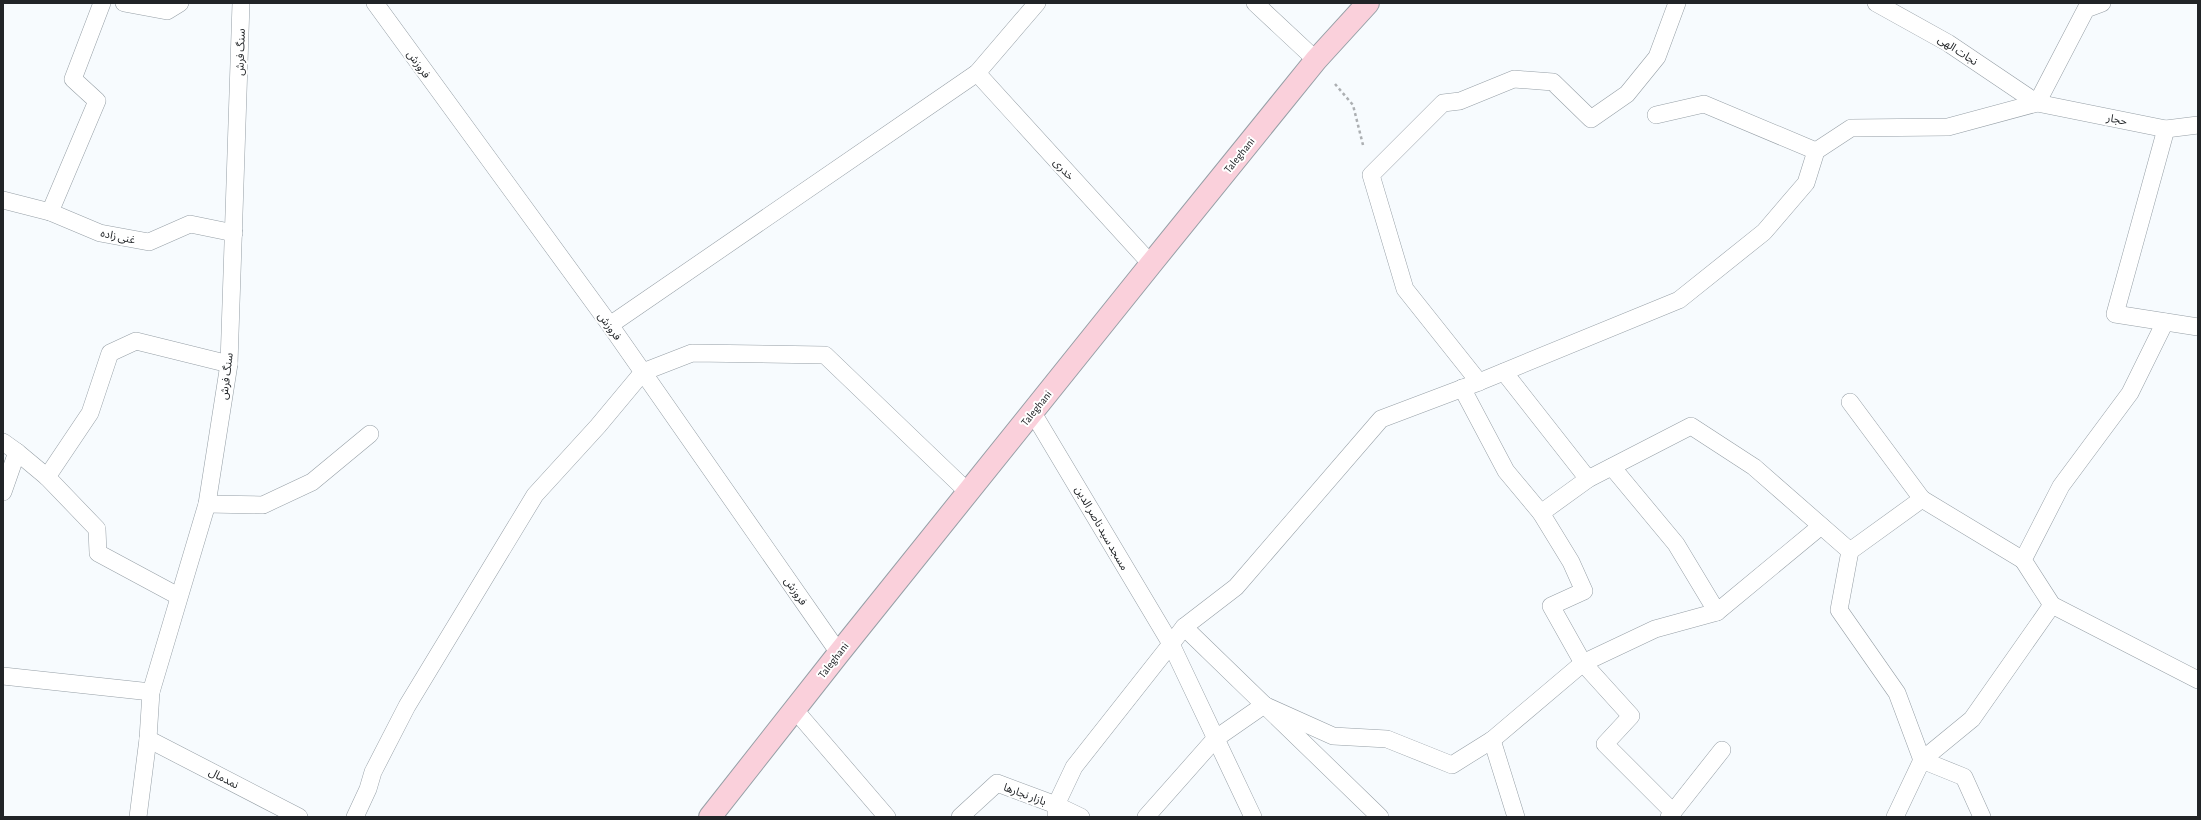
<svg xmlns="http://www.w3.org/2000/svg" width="2201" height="820" font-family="'Alegreya Sans','Noto Sans Arabic',sans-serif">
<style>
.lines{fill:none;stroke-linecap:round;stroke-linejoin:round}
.service-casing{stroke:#969fa6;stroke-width:18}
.secondary-casing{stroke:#969fa6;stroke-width:24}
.path{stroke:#acafb2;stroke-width:2.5;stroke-dasharray:3 3;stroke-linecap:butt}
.service{stroke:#fff;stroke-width:17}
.secondary{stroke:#fad0db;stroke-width:22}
.labels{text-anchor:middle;stroke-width:4;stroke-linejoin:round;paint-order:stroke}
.street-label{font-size:11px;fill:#212427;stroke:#fff}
</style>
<rect width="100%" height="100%" fill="#f7fbfe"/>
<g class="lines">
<defs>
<g id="service">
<path d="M124 3 167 11 180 3"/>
<path d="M375 3 610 325 839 653"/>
<path d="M1255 3 1316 60"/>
<path d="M1876 3 1948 43 2037 103 2166 129 2198 125"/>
<path d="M977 73 1151 264"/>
<path d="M1656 115 1704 104 1816 151"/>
<path d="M2166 129 2115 314 2198 327"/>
<path d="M3 200 50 212 100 233 149 242 190 224 234 233"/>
<path d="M50 212 97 101 73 79 102 3"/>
<path d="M2165 322 2130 393 2061 486 2023 560 2052 605 2198 680"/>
<path d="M610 325 977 73 1037 3"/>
<path d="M1504 372 1588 479 1691 426 1754 467 1850 551 1922 499 2023 560"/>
<path d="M1479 382 1405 289 1371 175 1443 103 1460 101 1514 79 1553 82 1591 119 1627 94 1657 57 1677 3"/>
<path d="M1462 388 1506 471 1541 513 1571 562 1584 591 1551 606 1583 663 1631 716 1605 744 1673 812 1669 817"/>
<path d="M1850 402 1922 499"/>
<path d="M1033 413 1171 644 1074 767 1056 805V817"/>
<path d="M3 442 17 452"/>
<path d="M1612 467 1676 544 1717 612 1821 526"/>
<path d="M3 492 17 452 47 477"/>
<path d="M207 504 263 505 312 482 370 434"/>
<path d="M1541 513 1588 479"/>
<path d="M1850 551 1839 610 1897 693 1922 760 1972 719 2052 605"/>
<path d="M178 596 98 553 97 529 47 477 90 413 110 353 136 341 229 364"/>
<path d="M1184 627 1236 587 1381 419 1479 382 1679 300 1764 232 1806 183 1816 151 1851 128 1948 127 2037 103 2086 9 2102 3"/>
<path d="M3 676 151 692"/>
<path d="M795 710 887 817"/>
<path d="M148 739 299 817"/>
<path d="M1492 740 1583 663 1655 629 1717 612"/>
<path d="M1673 812 1722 750"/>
<path d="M138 817 148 739 151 692 207 504 229 364 241 3"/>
<path d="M355 817 368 789 373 772 407 706 535 495 598 426 643 372 692 353 825 355 968 492"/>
<path d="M960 817 997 783 1056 805 1081 817"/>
<path d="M1146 817 1215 739 1264 705 1333 736 1387 739 1452 765 1492 740 1516 817"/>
<path d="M1253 817 1171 644 1184 627 1380 817"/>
<path d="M1895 817 1922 760 1964 777 1982 817"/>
</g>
<path id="secondary" d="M710 817 839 653 1151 264 1316 60 1368 3"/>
</defs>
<use href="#service" class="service-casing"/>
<use href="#secondary" class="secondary-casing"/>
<path class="path" d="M1335 84 1353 105 1363 145"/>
<use href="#service" class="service"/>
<use href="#secondary" class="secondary"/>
</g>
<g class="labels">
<g class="street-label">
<text transform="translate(1958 50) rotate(33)" y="4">نجات الهی</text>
<text transform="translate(240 52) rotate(-88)" y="4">سنگ فرش</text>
<text transform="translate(419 64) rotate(54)" y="4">فروزش</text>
<text transform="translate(2117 119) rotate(11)" y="4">حجار</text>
<text transform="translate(1239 155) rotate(-51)" y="4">Taleghani</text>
<text transform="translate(1064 169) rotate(48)" y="4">خدری</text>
<text transform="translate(118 236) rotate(12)" y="4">غنی زاده</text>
<text transform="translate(610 326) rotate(54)" y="4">فروزش</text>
<text transform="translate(226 376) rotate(-83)" y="4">سنگ فرش</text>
<text transform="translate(1036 408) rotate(-51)" y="4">Taleghani</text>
<text transform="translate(1102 528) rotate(60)" y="4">مسجد سید ناصر الدین</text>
<text transform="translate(796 591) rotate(55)" y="4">فروزش</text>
<text transform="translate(833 660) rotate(-52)" y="4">Taleghani</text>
<text transform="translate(224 778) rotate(28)" y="4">نمدمال</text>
<text transform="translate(1025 794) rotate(20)" y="4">بازار نجارها</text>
</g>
</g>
<rect width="2201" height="820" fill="none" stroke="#212427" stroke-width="8"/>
</svg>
